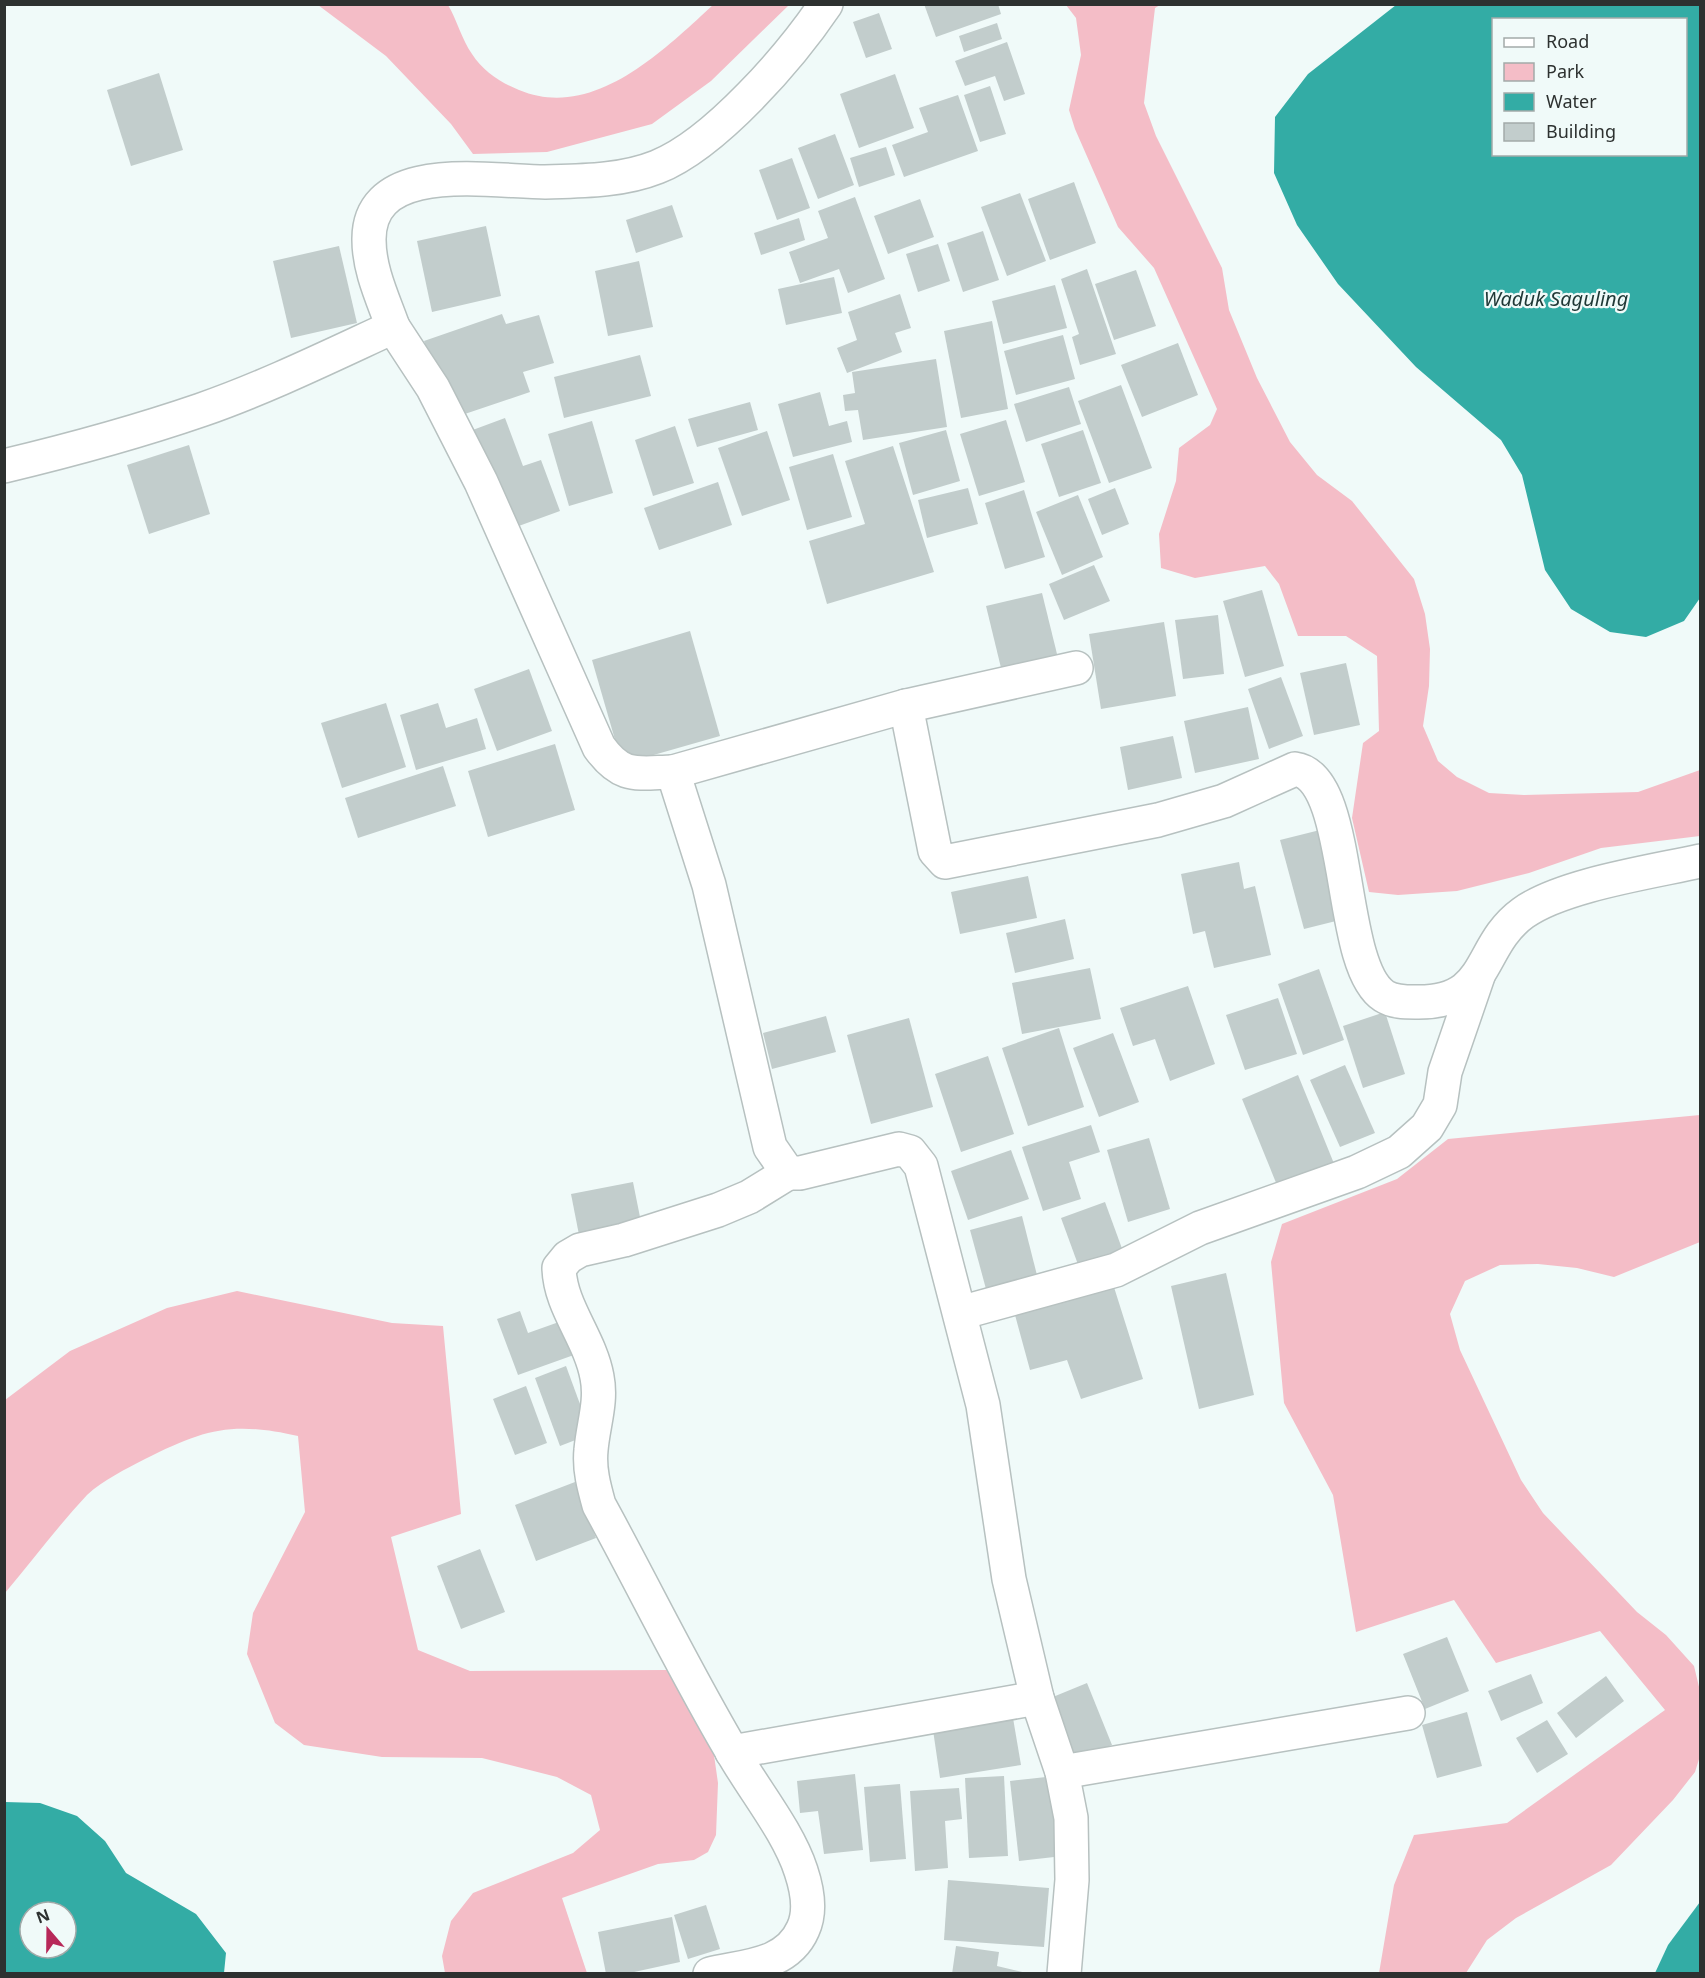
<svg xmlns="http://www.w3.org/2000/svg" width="1705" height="1978" font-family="'Noto Sans',sans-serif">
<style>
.green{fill:#f4bdc7}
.water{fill:#33aca5;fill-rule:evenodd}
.building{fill:#c2cdcc}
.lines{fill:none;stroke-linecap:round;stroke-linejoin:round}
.minor-casing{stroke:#b7c1c0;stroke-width:36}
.minor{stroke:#fff;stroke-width:33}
.labels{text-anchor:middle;stroke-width:4.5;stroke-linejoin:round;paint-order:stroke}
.water-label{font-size:20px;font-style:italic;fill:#1f3836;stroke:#f0faf9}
</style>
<rect width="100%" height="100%" fill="#f0faf9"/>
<g class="green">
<path d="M318 5H448C457 20 462 40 472 54 483 71 501 83 519 90 593 121 663 51 713 5H789L711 81 652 124 547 152 473 154 451 124 386 56Z"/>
<path d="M1066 5H1160L1155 8 1144 103 1156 136 1222 268 1229 310 1257 378 1290 442 1317 475 1352 501 1414 579 1425 614 1430 649 1429 686 1423 726 1438 761 1457 777 1489 793 1524 795 1638 792 1700 770V836L1601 848 1529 873 1457 891 1398 895 1369 892 1352 818 1363 743 1379 731 1377 656 1346 636H1298L1279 584 1265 566 1195 578 1161 568 1159 534 1176 481 1179 448 1210 425 1217 409 1154 268 1118 227 1075 129 1069 110 1081 55 1076 18Z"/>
<path d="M1700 1115V1242L1614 1277 1577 1268 1538 1264 1500 1265 1465 1281 1450 1314 1460 1350 1521 1480 1543 1513 1637 1612 1666 1635 1694 1666 1700 1691V1756L1695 1772 1673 1800 1611 1865 1516 1918 1487 1940 1466 1973H1379L1394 1885 1414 1835 1507 1823 1665 1710 1600 1631 1496 1663 1454 1600 1356 1632 1333 1495 1284 1403 1271 1262 1282 1224 1397 1179 1448 1139Z"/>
<path d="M237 1291 392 1323 443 1326 461 1514 391 1537 418 1650 470 1671 668 1670 713 1748 718 1783 716 1835 708 1852 694 1860 658 1864 562 1898 587 1973H445L442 1956 451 1921 473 1893 573 1853 600 1830 591 1795 557 1777 482 1758 382 1757 304 1745 275 1723 247 1654 253 1613 305 1512 298 1436C232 1421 204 1429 145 1459 126 1469 103 1480 87 1495 58 1526 32 1561 5 1593V1400L70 1351 167 1308Z"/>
</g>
<g class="water">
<path d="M1396 5H1700V598L1684 621 1646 637 1610 632 1571 609 1545 570 1522 475 1501 440 1416 367 1338 284 1297 225 1274 173 1275 117 1308 74ZM1494 20H1686V154H1494Z"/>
<path d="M5 1802 40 1803 77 1816 105 1841 126 1873 196 1914 226 1953 224 1973H5ZM30 1912H66V1948H30Z"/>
<path d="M1700 1902V1973H1655L1668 1945Z"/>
</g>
<g class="building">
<path d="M924 4H998L1001 14 936 37Z"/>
<path d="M879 13 892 49 866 58 853 22Z"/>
<path d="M997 23 1002 39 964 52 959 36Z"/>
<path d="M1007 42 1025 94 1004 101 995 76 965 86 955 61Z"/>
<path d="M159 73 183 150 131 166 107 90Z"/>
<path d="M895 74 914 128 859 148 840 94Z"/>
<path d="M990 86 1006 134 980 142 964 95Z"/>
<path d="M958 95 978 151 904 177 892 145 928 132 919 108Z"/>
<path d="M835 134 854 185 818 199 798 148Z"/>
<path d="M886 147 895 175 859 187 850 158Z"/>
<path d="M792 158 810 208 777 220 759 170Z"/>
<path d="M1074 182 1096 243 1050 260 1028 199Z"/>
<path d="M1020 193 1046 261 1007 276 981 207Z"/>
<path d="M855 197 885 279 848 293 839 269 800 283 789 252 828 238 818 211Z"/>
<path d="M920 199 934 237 888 254 874 216Z"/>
<path d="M672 205 683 237 636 253 626 220Z"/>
<path d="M799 218 805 240 761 255 754 233Z"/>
<path d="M486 226 501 296 432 312 417 241Z"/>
<path d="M983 231 999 280 963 292 947 243Z"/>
<path d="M938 244 950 281 918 292 906 254Z"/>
<path d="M339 246 357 323 291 338 273 261Z"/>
<path d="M639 261 653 327 608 336 595 271Z"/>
<path d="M1087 269 1116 354 1080 365 1072 337 1079 334 1061 279Z"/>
<path d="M1136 270 1156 326 1114 340 1095 284Z"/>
<path d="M834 277 842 313 786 325 778 289Z"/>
<path d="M1055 285 1067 328 1003 344 992 301Z"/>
<path d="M900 294 911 328 895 333 902 352 847 373 837 348 857 340 848 312Z"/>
<path d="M502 314 506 324 539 315 554 363 523 372 530 392 450 419 424 341Z"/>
<path d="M992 321 1008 409 961 418 944 331Z"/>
<path d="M1063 335 1075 379 1016 395 1004 351Z"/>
<path d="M1178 343 1198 395 1142 417 1121 365Z"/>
<path d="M640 355 651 396 564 418 554 377Z"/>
<path d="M936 359 947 427 863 440 858 410 845 411 843 395 855 393 852 372Z"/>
<path d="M1121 385 1152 468 1109 483 1078 401Z"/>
<path d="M1069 387 1081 424 1026 442 1014 404Z"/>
<path d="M820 392 829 426 847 421 852 442 793 457 778 404Z"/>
<path d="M750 402 758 430 697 447 688 419Z"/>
<path d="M505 418 523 466 541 460 560 511 516 527 504 493 493 497 470 431Z"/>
<path d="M1006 420 1025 482 979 496 960 434Z"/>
<path d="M592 421 613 493 569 506 548 434Z"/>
<path d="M675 426 694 483 653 496 635 440Z"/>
<path d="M946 430 960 481 913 495 899 443Z"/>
<path d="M1083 430 1101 483 1059 497 1041 444Z"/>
<path d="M767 431 790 500 742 516 718 448Z"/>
<path d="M189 445 210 514 149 534 127 465Z"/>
<path d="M893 446 934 572 827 604 809 541 865 524 845 461Z"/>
<path d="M833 454 852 517 807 530 789 467Z"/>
<path d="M718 482 732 525 659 550 644 508Z"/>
<path d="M968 488 978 524 927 538 918 500Z"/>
<path d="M1115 488 1129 524 1102 535 1088 499Z"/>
<path d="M1024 490 1045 557 1005 569 985 503Z"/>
<path d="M1078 495 1103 557 1062 575 1036 512Z"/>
<path d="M1094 565 1110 601 1064 620 1049 584Z"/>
<path d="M1262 590 1284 666 1245 677 1223 601Z"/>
<path d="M1042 593 1058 658 1002 672 986 606Z"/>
<path d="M1218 615 1224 674 1183 679 1175 620Z"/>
<path d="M1164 622 1176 696 1101 709 1089 634Z"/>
<path d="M690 631 720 736 622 764 592 660Z"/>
<path d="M1346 663 1360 725 1314 735 1300 673Z"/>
<path d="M529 669 552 731 497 751 474 689Z"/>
<path d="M1281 677 1303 736 1269 749 1248 689Z"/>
<path d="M386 703 406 767 342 788 321 723Z"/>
<path d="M438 703 446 728 477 718 486 749 416 770 400 715Z"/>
<path d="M1248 707 1259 759 1195 773 1184 721Z"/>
<path d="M1173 736 1182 778 1128 790 1120 747Z"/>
<path d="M555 744 575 810 488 837 468 771Z"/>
<path d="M443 766 456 806 358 838 345 798Z"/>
<path d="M1324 829 1348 918 1304 929 1280 840Z"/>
<path d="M1239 862 1244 889 1255 886 1271 955 1214 968 1205 931 1193 934 1181 874Z"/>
<path d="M1028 876 1037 918 960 934 951 892Z"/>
<path d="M1065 919 1074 959 1015 973 1006 933Z"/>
<path d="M1090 968 1101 1019 1022 1034 1012 983Z"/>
<path d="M1319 969 1344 1040 1303 1055 1278 984Z"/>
<path d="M1188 986 1215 1064 1170 1081 1155 1039 1133 1046 1120 1008Z"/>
<path d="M1278 998 1297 1054 1245 1070 1226 1015Z"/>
<path d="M1385 1012 1405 1074 1363 1088 1343 1026Z"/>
<path d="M826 1016 836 1052 772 1069 763 1033Z"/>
<path d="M909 1018 933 1107 871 1124 847 1035Z"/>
<path d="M1059 1028 1084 1107 1028 1126 1002 1048Z"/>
<path d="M1113 1033 1139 1102 1099 1117 1073 1048Z"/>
<path d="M988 1056 1014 1134 961 1152 935 1074Z"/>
<path d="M1345 1065 1375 1133 1340 1147 1310 1080Z"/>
<path d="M1298 1075 1337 1171 1281 1195 1242 1099Z"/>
<path d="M1091 1125 1100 1152 1069 1162 1081 1199 1043 1211 1022 1147Z"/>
<path d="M1149 1138 1170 1209 1128 1222 1107 1150Z"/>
<path d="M1011 1150 1029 1199 968 1220 951 1171Z"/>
<path d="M633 1182 642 1227 580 1240 571 1194Z"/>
<path d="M1105 1202 1124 1254 1080 1270 1061 1218Z"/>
<path d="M1022 1216 1040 1287 989 1300 970 1230Z"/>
<path d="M1226 1273 1254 1395 1199 1409 1171 1286Z"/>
<path d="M1113 1284 1143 1379 1081 1399 1067 1360 1030 1370 1015 1315Z"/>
<path d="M520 1311 528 1333 573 1317 585 1351 518 1375 497 1319Z"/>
<path d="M566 1366 591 1434 560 1446 535 1378Z"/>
<path d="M526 1386 547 1443 515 1455 493 1399Z"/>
<path d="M575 1482 596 1538 536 1561 515 1505Z"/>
<path d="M480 1549 505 1612 461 1629 437 1566Z"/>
<path d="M1447 1637 1469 1691 1425 1709 1403 1654Z"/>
<path d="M1531 1674 1543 1703 1501 1721 1488 1691Z"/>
<path d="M1606 1676 1624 1701 1576 1738 1557 1713Z"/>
<path d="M1087 1683 1112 1745 1072 1760 1048 1699Z"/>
<path d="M1467 1712 1482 1766 1437 1778 1422 1725Z"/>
<path d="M1013 1718 1021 1765 940 1778 933 1730Z"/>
<path d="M1547 1720 1568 1754 1537 1773 1516 1738Z"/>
<path d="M855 1774 863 1850 824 1854 818 1811 800 1813 797 1781Z"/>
<path d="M1004 1776 1008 1856 969 1858 965 1778Z"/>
<path d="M1055 1776 1063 1856 1019 1861 1010 1781Z"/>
<path d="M900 1784 906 1859 870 1862 864 1787Z"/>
<path d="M959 1788 962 1819 945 1821 948 1868 915 1871 910 1791Z"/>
<path d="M948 1880 1049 1888 1044 1947 944 1940Z"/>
<path d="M706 1905 720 1949 688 1959 674 1915Z"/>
<path d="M672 1917 680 1962 625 1974H606L598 1932Z"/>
<path d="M956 1946 999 1952 997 1966 1031 1974H952Z"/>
</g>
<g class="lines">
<defs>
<g id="minor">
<path d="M393 327C383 299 369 270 369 240 368 158 493 182 545 182 582 181 622 181 657 167 715 144 791 56 826 4"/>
<path d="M4 466C71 450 137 432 201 410 267 387 330 356 393 327L433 388 481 482 599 747C622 779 636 773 673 772L709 885 770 1147 788 1173H800L899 1149 910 1152 921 1166 983 1405 1009 1579 1037 1698 1062 1772 1071 1818 1072 1880 1064 1974"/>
<path d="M906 706 935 851 945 862 1158 820 1224 801 1295 769C1354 777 1336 965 1384 996 1393 1002 1405 1002 1415 1002 1492 1004 1476 947 1523 913 1562 885 1651 872 1700 861"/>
<path d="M673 772 906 706 1076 668"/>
<path d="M960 1313 1116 1270 1200 1228 1357 1172 1399 1152 1427 1127 1440 1105 1445 1072 1478 976"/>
<path d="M732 1752 1037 1698"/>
<path d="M1062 1772 1408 1713"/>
<path d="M710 1974C744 1966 787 1966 803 1929 811 1912 807 1889 801 1871 788 1831 754 1790 733 1753 685 1672 644 1587 599 1505 594 1487 589 1469 591 1450 593 1425 602 1402 597 1377 590 1338 560 1307 559 1268L568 1257 580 1250 624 1240 718 1210 749 1197 788 1173"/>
</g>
</defs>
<use href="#minor" class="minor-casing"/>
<use href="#minor" class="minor"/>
</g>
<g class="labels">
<g class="water-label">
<text x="1556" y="306">Waduk Saguling</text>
</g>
</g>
<rect width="1705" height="1978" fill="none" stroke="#2d3130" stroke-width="12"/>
<rect x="1492" y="18" width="195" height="138" fill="#f0faf9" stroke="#a2aaa9" stroke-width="1.5"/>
<rect x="1504" y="38" width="30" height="9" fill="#ffffff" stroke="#a2aaa9" stroke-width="1.5"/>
<text x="1546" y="48" font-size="18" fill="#2d3130">Road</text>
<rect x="1504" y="63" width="30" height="18" fill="#f4bdc7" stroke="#a2aaa9" stroke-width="1.5"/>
<text x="1546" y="78" font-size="18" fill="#2d3130">Park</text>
<rect x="1504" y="93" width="30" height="18" fill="#33aca5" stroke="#a2aaa9" stroke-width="1.5"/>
<text x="1546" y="108" font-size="18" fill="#2d3130">Water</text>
<rect x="1504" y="123" width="30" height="18" fill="#c2cdcc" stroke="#a2aaa9" stroke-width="1.5"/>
<text x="1546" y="138" font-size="18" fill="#2d3130">Building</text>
<g transform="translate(48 1930) rotate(340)"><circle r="28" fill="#f0faf9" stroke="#a2aaa9" stroke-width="1.5"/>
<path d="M0-4.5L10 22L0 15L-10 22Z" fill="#b72859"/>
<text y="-9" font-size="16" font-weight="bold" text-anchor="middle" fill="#2d3130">N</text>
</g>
</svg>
